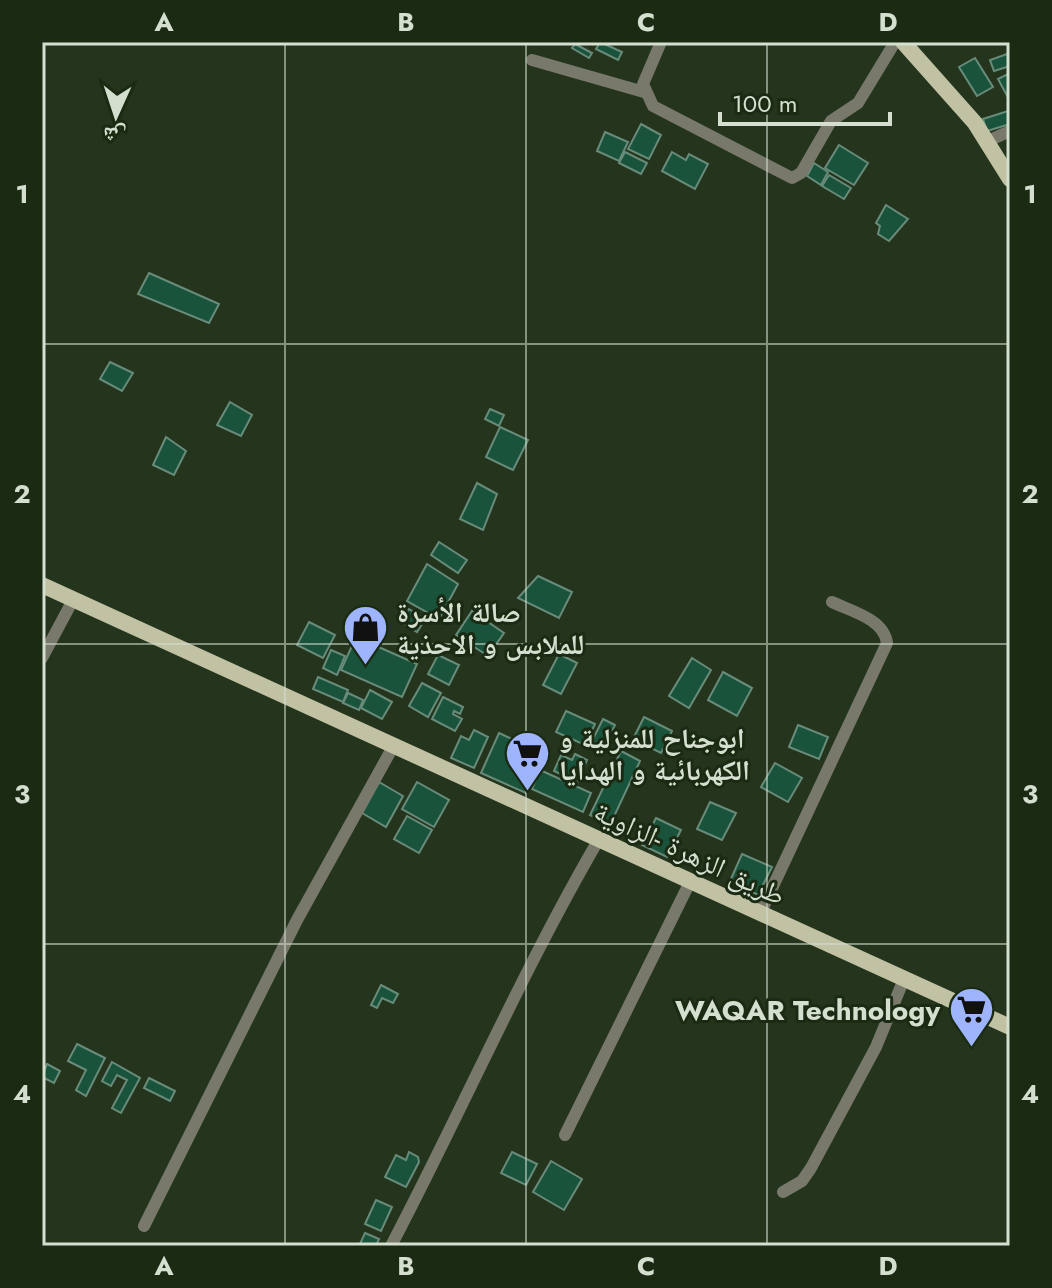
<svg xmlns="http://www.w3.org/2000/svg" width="1052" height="1288" font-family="Jost,'Noto Naskh Arabic',sans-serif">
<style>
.building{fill:#1a533c;stroke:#688b7a;stroke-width:2}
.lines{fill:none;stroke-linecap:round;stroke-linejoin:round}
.minor{stroke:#79796b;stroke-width:12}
.major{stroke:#c1c2a4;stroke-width:16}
.grid{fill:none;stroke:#d4dfcf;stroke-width:2;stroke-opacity:0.55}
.labels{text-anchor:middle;stroke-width:6;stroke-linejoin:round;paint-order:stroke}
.poi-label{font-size:28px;font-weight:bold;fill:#d4dfcf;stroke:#1b2b13;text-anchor:start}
.street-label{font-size:28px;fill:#d4dfcf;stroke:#1b2b13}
.neatline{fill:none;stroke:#d4dfcf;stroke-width:3}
.grid-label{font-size:26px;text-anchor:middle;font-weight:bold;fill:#d4dfcf}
</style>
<rect width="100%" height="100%" fill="#25351d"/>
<g class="building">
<path d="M600 42 622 52 618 60 596 49Z"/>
<path d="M575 44 592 53 589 58 572 48Z"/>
<path d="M1010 53V66L994 71 990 60Z"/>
<path d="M975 58 993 87 977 96 959 67Z"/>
<path d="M1010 73V101L998 79Z"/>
<path d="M1008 111 1010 124 987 131 983 119Z"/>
<path d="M641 124 661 135 649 159 628 149Z"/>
<path d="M605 132 628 142 619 161 597 151Z"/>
<path d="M839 145 868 163 854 185 825 168Z"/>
<path d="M625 152 647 163 641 174 619 163Z"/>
<path d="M672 152 686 160 689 154 708 164 695 189 662 171Z"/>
<path d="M814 163 828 172 821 185 807 176Z"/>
<path d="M829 175 851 188 844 199 822 186Z"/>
<path d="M886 205 908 219 889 241 878 234 880 226 876 223Z"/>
<path d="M149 273 219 304 209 323 138 294Z"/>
<path d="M110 362 133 373 122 391 100 379Z"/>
<path d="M230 402 252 415 241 436 217 425Z"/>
<path d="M490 409 504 415 499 426 485 419Z"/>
<path d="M500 427 528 440 513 470 486 457Z"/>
<path d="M166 437 186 451 174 475 153 465Z"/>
<path d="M477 483 497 494 483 530 460 519Z"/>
<path d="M439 542 467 560 458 573 431 555Z"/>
<path d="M427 564 458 584 439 619 407 601Z"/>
<path d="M538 576 572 592 559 618 518 598Z"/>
<path d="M409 609 425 619 417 632 401 622Z"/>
<path d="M472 611 504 633 488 656 456 635Z"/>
<path d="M309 622 335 635 323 658 297 645Z"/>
<path d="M356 637 417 664 402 697 341 670Z"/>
<path d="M331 650 345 656 337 675 323 668Z"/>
<path d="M559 654 577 663 561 694 543 685Z"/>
<path d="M438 655 459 665 449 685 428 674Z"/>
<path d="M692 658 711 670 689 708 669 696Z"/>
<path d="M723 672 752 688 737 716 708 700Z"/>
<path d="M318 677 348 690 343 702 313 689Z"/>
<path d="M422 683 441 693 428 717 409 706Z"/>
<path d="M370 690 392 702 382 719 361 708Z"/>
<path d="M348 693 363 700 359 710 343 703Z"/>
<path d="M443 697 463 707 460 714 454 711 453 714 462 719 455 731 432 719Z"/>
<path d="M566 711 595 724 585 745 556 732Z"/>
<path d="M644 717 672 731 661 753 633 739Z"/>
<path d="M603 719 615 725 604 747 592 741Z"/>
<path d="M798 725 828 737 819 759 789 747Z"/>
<path d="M474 730 488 737 474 768 451 758 461 736 469 740Z"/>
<path d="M499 733 544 754 526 793 481 773Z"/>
<path d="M621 751 640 761 610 825 590 815Z"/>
<path d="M575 754 587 760 578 782 554 771 561 755 572 760Z"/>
<path d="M775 763 802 778 788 802 761 787Z"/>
<path d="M540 770 591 793 583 812 532 789Z"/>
<path d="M379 782 403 796 386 827 362 813Z"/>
<path d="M417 782 449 800 434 827 402 809Z"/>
<path d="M710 802 736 813 722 840 697 829Z"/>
<path d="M407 816 432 830 419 853 394 839Z"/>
<path d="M656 818 681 830 667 857 642 845Z"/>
<path d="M742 854 772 867 758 895 730 881Z"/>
<path d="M381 985 398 994 393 1003 382 998 377 1008 371 1005Z"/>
<path d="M77 1044 105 1058 86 1096 76 1090 86 1070 68 1061Z"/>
<path d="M112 1062 140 1078 121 1113 112 1108 127 1080 117 1075 111 1086 102 1081Z"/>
<path d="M47 1064 60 1071 54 1083 42 1077Z"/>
<path d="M149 1078 175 1091 170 1101 144 1088Z"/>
<path d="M409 1152 418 1157 419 1162 406 1187 385 1177 396 1155 406 1160Z"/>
<path d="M512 1152 537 1164 526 1185 501 1173Z"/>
<path d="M551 1161 582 1179 564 1210 533 1192Z"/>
<path d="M376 1200 392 1207 381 1231 365 1224Z"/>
<path d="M365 1233 379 1239 376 1246H359Z"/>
</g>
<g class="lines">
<g class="minor">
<path d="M661 42 643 84 653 106 792 178 801 173 831 121 858 103 895 42"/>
<path d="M532 60 644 92"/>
<path d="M988 141 1010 131"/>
<path d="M42 658 73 600"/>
<path d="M760 914 887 643C884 619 851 611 832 602"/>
<path d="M565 1135 690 882"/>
<path d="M783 1192 802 1181 811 1168 876 1047 904 979"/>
<path d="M144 1226 297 920 394 745"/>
<path d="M391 1246C462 1111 522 971 599 839"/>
</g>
<g class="major">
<path d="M903 42 975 123 1010 179"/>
<path d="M42 585 1010 1027"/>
</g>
</g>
<path class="grid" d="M285 42V1246M526 42V1246M767 42V1246M42 344H1010M42 644H1010M42 944H1010"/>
<defs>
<symbol id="shop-pin" viewBox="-11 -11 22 30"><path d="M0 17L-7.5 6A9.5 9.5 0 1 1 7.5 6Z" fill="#9eb4fd" stroke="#1b2b13"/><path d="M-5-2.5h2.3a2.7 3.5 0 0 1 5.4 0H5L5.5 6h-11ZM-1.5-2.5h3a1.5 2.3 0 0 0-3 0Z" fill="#111"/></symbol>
<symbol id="supermarket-pin" viewBox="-11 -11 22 30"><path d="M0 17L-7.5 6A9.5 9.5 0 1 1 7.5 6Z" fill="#9eb4fd" stroke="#1b2b13"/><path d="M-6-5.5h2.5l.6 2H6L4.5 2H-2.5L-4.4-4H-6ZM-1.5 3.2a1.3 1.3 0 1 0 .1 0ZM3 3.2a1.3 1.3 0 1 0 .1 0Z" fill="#111"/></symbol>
</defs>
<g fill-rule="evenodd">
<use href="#shop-pin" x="340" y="602" width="51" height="69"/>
<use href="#supermarket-pin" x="502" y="728" width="51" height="69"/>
<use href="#supermarket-pin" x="946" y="984" width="51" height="69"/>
</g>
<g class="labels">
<g class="poi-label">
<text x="397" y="622">صالة الأسرة<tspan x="397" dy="32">للملابس و الاحذية</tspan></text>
<text x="559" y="748">ابوجناح للمنزلية و<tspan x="559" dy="32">الكهربائية و الهدايا</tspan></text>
<text x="940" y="1020" text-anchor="end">WAQAR Technology</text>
</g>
<g class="street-label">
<text transform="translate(690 853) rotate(25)" y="10">طريق الزهرة -الزاوية</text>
</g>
</g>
<rect width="1052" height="1288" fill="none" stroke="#1b2b13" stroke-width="88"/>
<g transform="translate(116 116) rotate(183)" stroke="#1b2b13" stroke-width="6" paint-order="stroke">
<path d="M0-6L14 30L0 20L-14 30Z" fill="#d4dfcf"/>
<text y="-12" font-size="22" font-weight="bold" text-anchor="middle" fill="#d4dfcf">ش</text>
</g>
<path d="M720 112v12h170v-12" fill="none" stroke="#d4dfcf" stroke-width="4"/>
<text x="732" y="112" font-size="24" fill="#d4dfcf" stroke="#1b2b13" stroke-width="6" paint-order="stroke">100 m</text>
<rect x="44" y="44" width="964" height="1200" class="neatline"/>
<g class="grid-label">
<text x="164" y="31">A</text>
<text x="406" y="31">B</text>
<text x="646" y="31">C</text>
<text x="888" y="31">D</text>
<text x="22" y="203">1</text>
<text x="1030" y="203">1</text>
<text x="22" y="503">2</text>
<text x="1030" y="503">2</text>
<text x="22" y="803">3</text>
<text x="1030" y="803">3</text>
<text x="22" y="1103">4</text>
<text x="1030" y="1103">4</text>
<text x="164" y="1275">A</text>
<text x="406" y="1275">B</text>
<text x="646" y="1275">C</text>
<text x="888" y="1275">D</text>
</g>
</svg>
